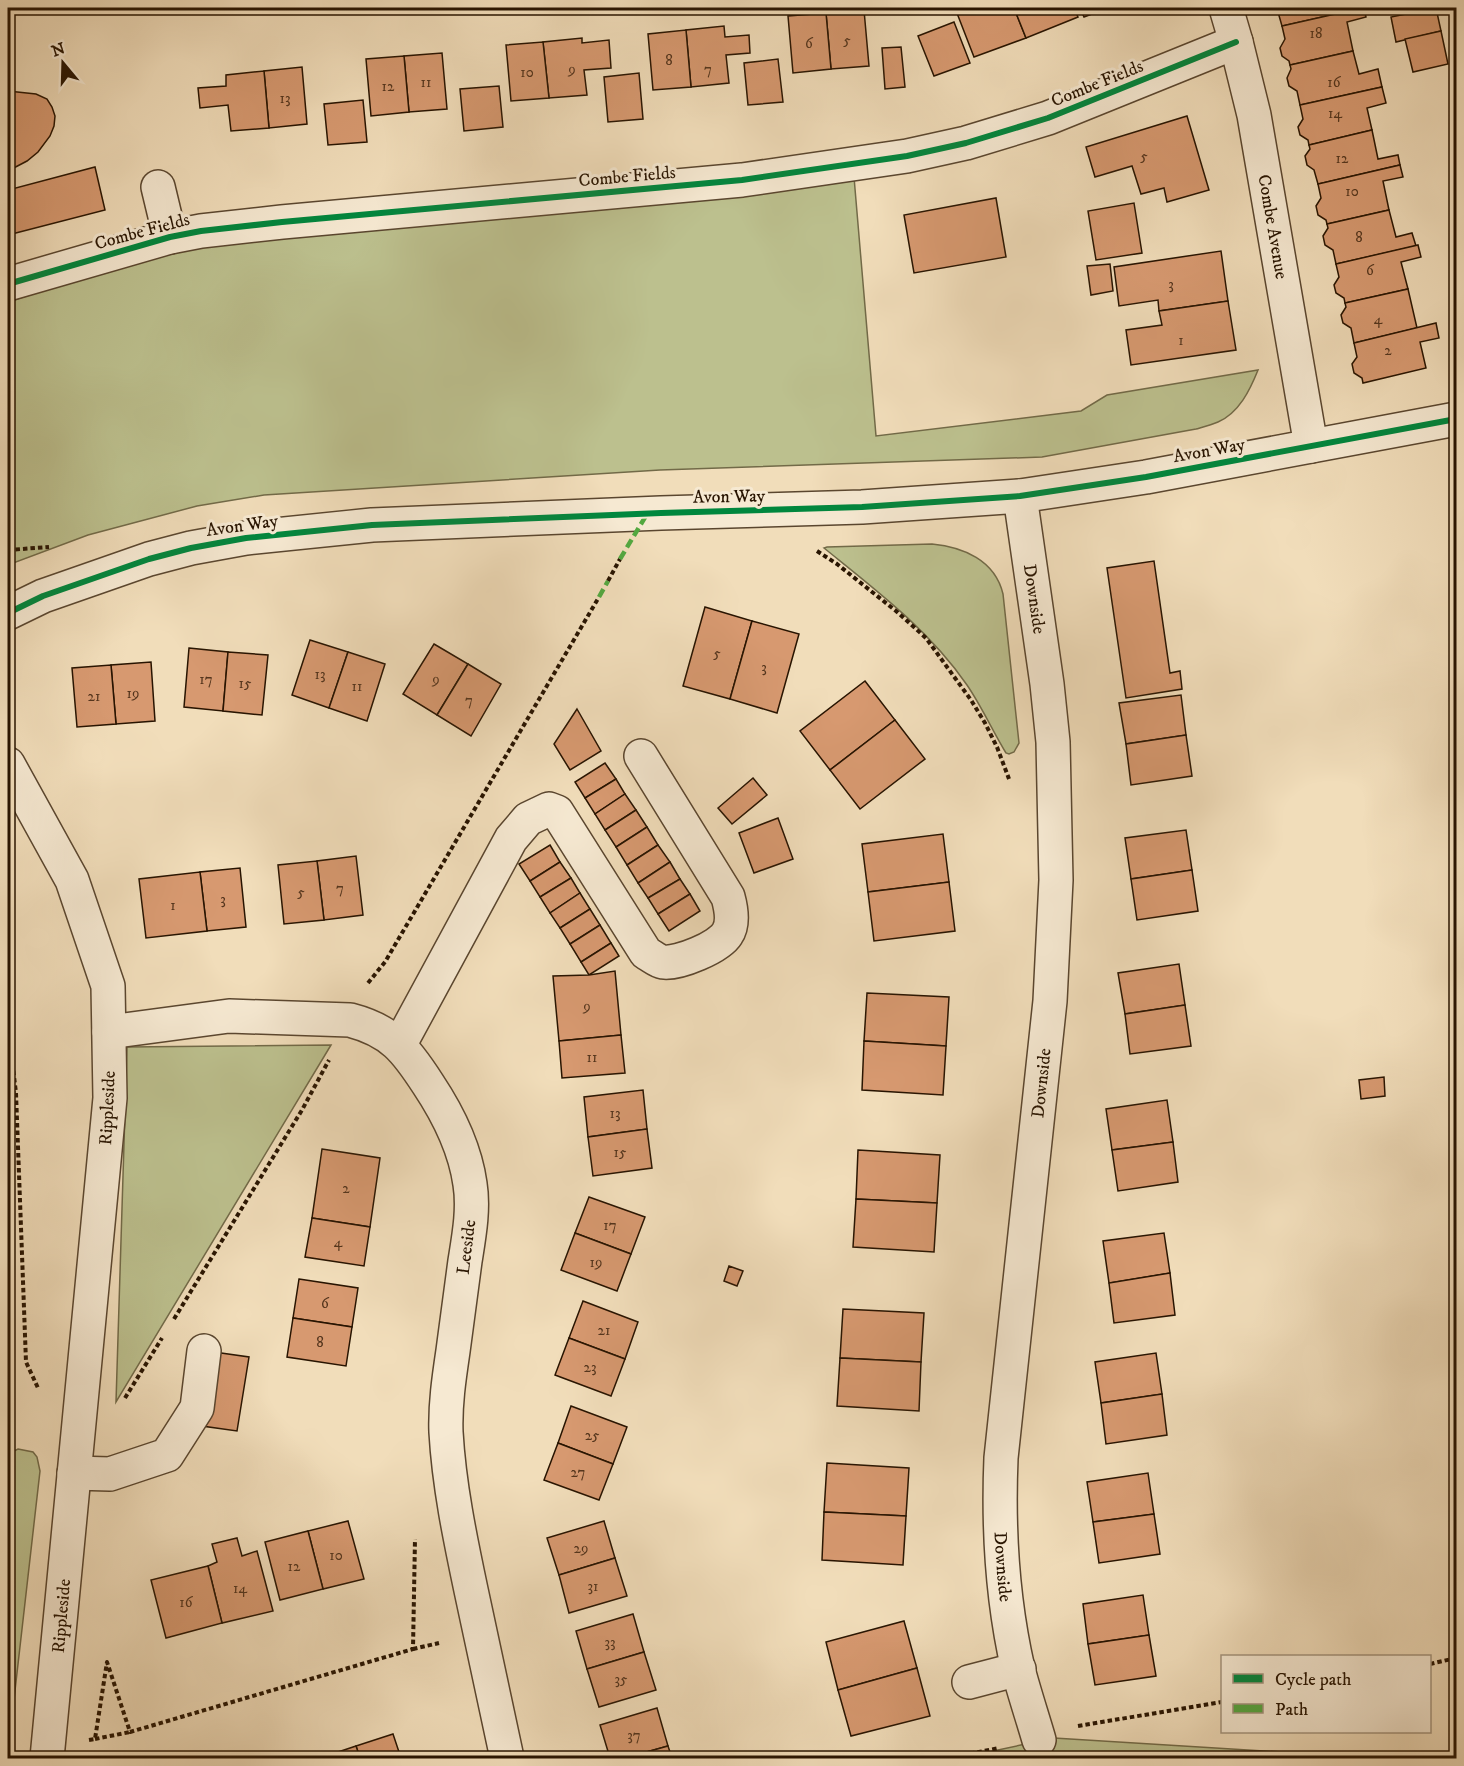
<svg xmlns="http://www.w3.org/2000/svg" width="1464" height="1766" font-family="'IM FELL DW Pica',serif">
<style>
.green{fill:#bcc08e;stroke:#726a48;stroke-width:1.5}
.building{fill:#d79970;stroke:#281401;stroke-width:1.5}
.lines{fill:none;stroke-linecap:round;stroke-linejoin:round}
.minor-casing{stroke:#5a462f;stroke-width:36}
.path{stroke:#281401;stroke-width:4;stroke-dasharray:4.5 3;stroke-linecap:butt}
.minor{stroke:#f6e9d2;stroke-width:33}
.quiet{stroke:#53a840;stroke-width:4.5;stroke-dasharray:9 4.5;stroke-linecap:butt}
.cycleway-casing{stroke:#f6e9d2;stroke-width:10}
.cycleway{stroke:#00873e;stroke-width:6}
.labels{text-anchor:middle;stroke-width:6;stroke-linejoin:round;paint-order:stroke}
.number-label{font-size:15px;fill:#54351d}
.street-label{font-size:18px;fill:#281401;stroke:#f6e9d2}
</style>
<rect width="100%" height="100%" fill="#f1ddba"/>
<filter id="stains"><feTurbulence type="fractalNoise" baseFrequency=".00333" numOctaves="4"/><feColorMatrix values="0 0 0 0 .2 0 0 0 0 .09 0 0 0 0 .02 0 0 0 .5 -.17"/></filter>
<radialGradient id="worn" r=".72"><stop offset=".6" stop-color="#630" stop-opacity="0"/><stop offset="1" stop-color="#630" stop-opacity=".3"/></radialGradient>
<g class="green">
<path d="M854 177 876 436 1081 411 1107 395 1258 370C1250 390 1239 413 1218 422 1211 425 1203 427 1196 429L1042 457 660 470 264 495 197 506 88 535 8 565V302L171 249Z"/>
<path d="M932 544C963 547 995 560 1003 594L1019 743 1014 752 1009 754 1006 753C992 730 982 707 967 685 929 630 876 590 824 548L827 547Z"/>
<path d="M331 1045 116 1402 127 1047Z"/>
<path d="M18 1449 33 1452 37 1457 40 1471 8 1752V1454Z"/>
<path d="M1054 1738 1282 1752 1284 1758H960Z"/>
</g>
<g class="building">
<path d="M8 8H11L8 66Z"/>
<path d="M955 8H1014L1026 38 974 57Z"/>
<path d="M1014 8H1074L1078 17 1026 38Z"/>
<path d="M1080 8H1108L1084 17Z"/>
<path d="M1272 8H1362L1282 26 1278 12Z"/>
<path d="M1362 8H1364L1366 17 1347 22 1353 51 1290 65 1289 61 1282 56 1280 48 1285 39 1282 26Z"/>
<path d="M1436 8 1441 31 1396 42 1391 17Z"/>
<path d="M864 10 869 66 831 69 826 13Z"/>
<path d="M826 13 831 69 793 73 788 16Z"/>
<path d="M954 22 970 63 934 76 918 36Z"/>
<path d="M724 26 725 37 749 35 750 53 726 55 729 83 691 87 686 30Z"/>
<path d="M686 30 691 87 653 90 648 34Z"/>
<path d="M1441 31 1448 64 1413 72 1405 39Z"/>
<path d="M582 38V43L609 40 611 68 584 70 587 95 549 98 543 42Z"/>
<path d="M543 42 549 98 511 101 506 45Z"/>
<path d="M901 47 905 87 885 89 882 48Z"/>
<path d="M1353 51 1359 74 1378 69 1382 87 1300 105 1297 91 1289 86 1287 78 1291 69 1290 65Z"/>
<path d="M442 53 447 109 409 112 404 56Z"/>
<path d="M404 56 409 112 371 116 366 59Z"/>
<path d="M778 59 783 102 748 105 744 63Z"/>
<path d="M302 67 307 124 269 128 264 71Z"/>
<path d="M264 71 269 128 231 131 228 105 200 108 198 88 226 86V75Z"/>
<path d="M639 73 643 119 608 122 604 77Z"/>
<path d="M499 86 503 127 464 131 460 89Z"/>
<path d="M1382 87 1386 103 1367 108 1372 130 1309 145 1308 140 1300 135 1298 127 1303 119 1300 105Z"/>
<path d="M8 91 36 94 47 99 52 107 55 116 54 126 50 136 38 152 27 161 8 171Z"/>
<path d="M363 100 367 142 328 145 324 104Z"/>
<path d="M1187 116 1209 190 1167 202 1164 188 1141 194 1132 166 1095 177 1086 147Z"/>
<path d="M1372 130 1378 159 1398 155 1400 165 1318 184 1314 170 1307 165 1305 156 1310 149 1309 145Z"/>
<path d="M1400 165 1403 177 1383 181 1389 210 1327 224 1326 220 1318 215 1316 206 1321 198 1318 184Z"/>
<path d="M95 167 105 210 8 235V190Z"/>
<path d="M996 198 1006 257 914 273 904 215Z"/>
<path d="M1134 203 1142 253 1096 260 1088 211Z"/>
<path d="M1389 210 1396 237 1412 233 1416 246 1336 264 1333 250 1325 245 1323 236 1328 228 1327 224Z"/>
<path d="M1418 245 1421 257 1401 262 1408 289 1345 303 1344 298 1336 293 1334 285 1339 277 1336 264Z"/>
<path d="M1221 251 1228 301 1159 311 1158 300 1119 306 1114 267Z"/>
<path d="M1110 264 1113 291 1091 295 1087 266Z"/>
<path d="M1408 289 1417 328 1354 343 1351 328 1343 323 1341 315 1346 307 1345 303Z"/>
<path d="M1228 301 1236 350 1131 365 1126 330 1162 325 1159 311Z"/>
<path d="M1436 323 1439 338 1420 342 1426 368 1363 383 1362 378 1354 373 1352 364 1357 357 1354 343Z"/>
<path d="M1154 561 1170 673 1180 671 1182 689 1126 698 1107 568Z"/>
<path d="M705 607 752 621 730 699 683 686Z"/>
<path d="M752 621 799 634 777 713 730 699Z"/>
<path d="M310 640 348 652 329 708 292 695Z"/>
<path d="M434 644 468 664 437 715 403 694Z"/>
<path d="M189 648 228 652 223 711 184 707Z"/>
<path d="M228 652 268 655 262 715 223 711Z"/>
<path d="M348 652 385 664 367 721 329 708Z"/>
<path d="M151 662 155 721 116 724 111 665Z"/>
<path d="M468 664 501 684 471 736 437 715Z"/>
<path d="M111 665 116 724 77 727 72 668Z"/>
<path d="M865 681 895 720 830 770 800 731Z"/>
<path d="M1181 695 1186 735 1126 744 1119 703Z"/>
<path d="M577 709 601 751 570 770 554 744Z"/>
<path d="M895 720 925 759 860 809 830 770Z"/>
<path d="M1186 735 1192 776 1131 785 1126 744Z"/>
<path d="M605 763 616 779 585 798 575 782Z"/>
<path d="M753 778 767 795 732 824 718 808Z"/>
<path d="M616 779 625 794 595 814 585 798Z"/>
<path d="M625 794 636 810 605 830 595 814Z"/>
<path d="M636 810 647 827 616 847 605 830Z"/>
<path d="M778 818 793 859 754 873 739 833Z"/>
<path d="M647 827 658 845 627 865 616 847Z"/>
<path d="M1186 830 1192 870 1131 879 1125 838Z"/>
<path d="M943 834 949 882 868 892 862 844Z"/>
<path d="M550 845 560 862 530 881 519 864Z"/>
<path d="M658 845 670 862 638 883 627 865Z"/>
<path d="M356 856 363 915 324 920 317 861Z"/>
<path d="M317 861 324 920 284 924 278 865Z"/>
<path d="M560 862 571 878 540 897 530 881Z"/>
<path d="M670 862 680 879 648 898 638 883Z"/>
<path d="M240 868 246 927 207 931 200 872Z"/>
<path d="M1192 870 1198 911 1137 920 1131 879Z"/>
<path d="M200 872 207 931 146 938 139 879Z"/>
<path d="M571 878 580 893 550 913 540 897Z"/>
<path d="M680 879 690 894 658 914 648 898Z"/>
<path d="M949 882 955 931 874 941 868 892Z"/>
<path d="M580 893 590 909 560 928 550 913Z"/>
<path d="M690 894 700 911 669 931 658 914Z"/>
<path d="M590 909 600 925 570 944 560 928Z"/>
<path d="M600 925 611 943 581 962 570 944Z"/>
<path d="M611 943 619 956 589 975 581 962Z"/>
<path d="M1179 964 1185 1005 1125 1014 1118 973Z"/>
<path d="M615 971 621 1035 559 1041 553 976 589 975Z"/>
<path d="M867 993 949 997 946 1046 864 1041Z"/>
<path d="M1185 1005 1191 1046 1130 1054 1125 1014Z"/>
<path d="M621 1035 625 1073 562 1078 559 1041Z"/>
<path d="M864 1041 946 1046 943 1095 862 1090Z"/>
<path d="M1384 1077 1385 1096 1361 1099 1359 1080Z"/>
<path d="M643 1090 647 1129 588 1137 584 1097Z"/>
<path d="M1167 1100 1173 1142 1112 1150 1106 1109Z"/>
<path d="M647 1129 652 1168 593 1176 588 1137Z"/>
<path d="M1173 1142 1178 1182 1118 1191 1112 1150Z"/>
<path d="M322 1149 380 1158 370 1227 312 1218Z"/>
<path d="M858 1150 940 1155 937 1203 856 1199Z"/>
<path d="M589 1197 645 1217 631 1254 575 1233Z"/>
<path d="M856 1199 937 1203 934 1252 853 1247Z"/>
<path d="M312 1218 370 1227 364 1266 305 1257Z"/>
<path d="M575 1233 631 1254 617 1291 561 1270Z"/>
<path d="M1164 1233 1170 1273 1109 1283 1103 1241Z"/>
<path d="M729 1266 743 1271 737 1286 724 1281Z"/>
<path d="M1170 1273 1175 1315 1114 1323 1109 1283Z"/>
<path d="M299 1279 358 1288 352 1327 293 1318Z"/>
<path d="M583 1301 638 1322 625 1359 569 1338Z"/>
<path d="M843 1309 924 1313 921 1362 840 1358Z"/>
<path d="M293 1318 352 1327 346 1366 287 1357Z"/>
<path d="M569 1338 625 1359 611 1396 555 1375Z"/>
<path d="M214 1352 249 1357 237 1431 202 1426Z"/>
<path d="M1156 1353 1162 1394 1101 1403 1095 1362Z"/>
<path d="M840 1358 921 1362 919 1411 837 1406Z"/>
<path d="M1162 1394 1167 1435 1106 1444 1101 1403Z"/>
<path d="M571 1406 627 1427 613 1464 558 1443Z"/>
<path d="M558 1443 613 1464 599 1500 544 1480Z"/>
<path d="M827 1463 909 1468 906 1516 824 1512Z"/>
<path d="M1148 1473 1154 1514 1093 1522 1087 1482Z"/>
<path d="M824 1512 906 1516 903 1565 822 1560Z"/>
<path d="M1154 1514 1160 1554 1099 1563 1093 1522Z"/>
<path d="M348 1521 364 1579 323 1589 308 1531Z"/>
<path d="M604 1521 615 1558 559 1575 547 1538Z"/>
<path d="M308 1531 323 1589 280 1600 265 1542Z"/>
<path d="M237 1538 242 1556 257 1551 273 1611 222 1623 208 1566 217 1562 212 1544Z"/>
<path d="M615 1558 627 1596 569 1613 559 1575Z"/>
<path d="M208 1566 222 1623 166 1638 151 1580Z"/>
<path d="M1143 1595 1149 1635 1088 1644 1083 1604Z"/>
<path d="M633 1614 644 1652 587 1669 576 1631Z"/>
<path d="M904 1621 917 1668 838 1690 826 1642Z"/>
<path d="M1149 1635 1156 1676 1095 1685 1088 1644Z"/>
<path d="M644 1652 656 1690 599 1707 587 1669Z"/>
<path d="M917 1668 930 1716 851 1736 838 1690Z"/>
<path d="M657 1708 668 1746 625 1758H610L600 1725Z"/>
<path d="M393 1734 401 1758H360L356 1746Z"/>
<path d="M356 1746 360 1758H320Z"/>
<path d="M668 1746 672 1758H625Z"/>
</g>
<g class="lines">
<defs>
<g id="minor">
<path id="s1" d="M1226 8 1236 42 1254 115 1311 446"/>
<path d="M158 187 170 237"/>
<path d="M8 284 170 237 201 231 282 222 742 180 907 156 966 143 1048 118 1236 42"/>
<path id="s2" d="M1020 496 1047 684 1053 742 1056 880 1050 1001 1001 1458C998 1529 1002 1599 1018 1669 1024 1692 1032 1716 1039 1740"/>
<path d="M8 613 43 596 149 559 191 548 246 538 372 525 661 513 862 507 1020 496 1146 477 1456 419"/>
<path d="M8 764 72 880 108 986 110 1098 47 1758"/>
<path d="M109 1032 229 1016 350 1020C392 1031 406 1050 428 1084 448 1114 465 1148 470 1184 474 1209 469 1236 465 1261 461 1291 457 1321 453 1351 449 1378 445 1405 446 1432 449 1485 460 1538 471 1590 483 1646 495 1702 507 1758"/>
<path d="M400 1044 511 839 528 819 549 809 557 812 646 953C652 956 657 961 663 962 679 964 719 947 727 934 734 924 731 908 728 897L641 756"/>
<path d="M74 1473 110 1474 167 1455 197 1408 204 1351"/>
<path d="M969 1682 1019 1669"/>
</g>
</defs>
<use href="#minor" class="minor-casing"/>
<g class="path">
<path d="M8 550 49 547"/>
<path d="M817 551 837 564 896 611 926 638 971 700 985 723 997 747 1009 779"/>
<path d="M608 581 620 559"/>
<path d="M368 983 385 962 599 597"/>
<path d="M8 1026 16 1093 26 1362 38 1388"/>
<path d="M8 1093H16"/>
<path d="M174 1319 302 1110 329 1060"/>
<path d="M125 1398 162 1338"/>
<path d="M413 1649 439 1643"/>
<path d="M1430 1664 1456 1658"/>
<path d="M1078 1726 1222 1702"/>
<path d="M95 1739 130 1732"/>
<path d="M89 1740 95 1739 107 1662 130 1732 413 1649 415 1539"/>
<path d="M948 1758 999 1748"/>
</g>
<use href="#minor" class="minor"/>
<g class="quiet">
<path d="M620 559 647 514"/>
<path d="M599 597 608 581"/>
</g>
<defs>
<g id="cycleway">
<path d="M8 284 170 237 201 231 282 222 742 180 907 156 966 143 1048 118 1236 42"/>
<path d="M8 613 43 596 149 559 191 548 246 538 372 525 661 513 862 507 1020 496 1146 477 1456 419"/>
</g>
</defs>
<use href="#cycleway" class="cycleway-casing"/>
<use href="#cycleway" class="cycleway"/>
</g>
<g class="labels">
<g class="number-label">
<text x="1316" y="38">18</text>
<text x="847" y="45">5</text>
<text x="809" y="48">6</text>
<text x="669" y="65">8</text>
<text x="572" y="74">9</text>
<text x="708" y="74">7</text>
<text x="527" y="77">10</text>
<text x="426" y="87">11</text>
<text x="1334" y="87">16</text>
<text x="388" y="91">12</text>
<text x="285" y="103">13</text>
<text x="1335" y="118">14</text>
<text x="1144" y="161">5</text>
<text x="1342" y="163">12</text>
<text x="1352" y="196">10</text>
<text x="1359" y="242">8</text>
<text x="1370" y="275">6</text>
<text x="1171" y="289">3</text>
<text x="1378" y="324">4</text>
<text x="1181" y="345">1</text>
<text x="1388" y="355">2</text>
<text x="717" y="658">5</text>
<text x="764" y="672">3</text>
<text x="320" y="679">13</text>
<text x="206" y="684">17</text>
<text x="436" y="684">9</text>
<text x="245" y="688">15</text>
<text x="357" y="691">11</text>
<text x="133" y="698">19</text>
<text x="94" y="701">21</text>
<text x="469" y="705">7</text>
<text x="340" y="893">7</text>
<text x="301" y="897">5</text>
<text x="223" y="904">3</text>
<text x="173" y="910">1</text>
<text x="587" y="1011">9</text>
<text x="592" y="1062">11</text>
<text x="615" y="1118">13</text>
<text x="620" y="1157">15</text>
<text x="346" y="1193">2</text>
<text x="610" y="1230">17</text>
<text x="338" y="1247">4</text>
<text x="596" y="1267">19</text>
<text x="325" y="1308">6</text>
<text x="604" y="1335">21</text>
<text x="320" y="1347">8</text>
<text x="590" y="1372">23</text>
<text x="592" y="1440">25</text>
<text x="578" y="1477">27</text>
<text x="581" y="1553">29</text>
<text x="336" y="1560">10</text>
<text x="294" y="1571">12</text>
<text x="593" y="1591">31</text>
<text x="240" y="1593">14</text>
<text x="186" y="1607">16</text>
<text x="610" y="1647">33</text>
<text x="621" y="1684">35</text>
<text x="634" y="1740">37</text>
</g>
<g class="street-label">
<text transform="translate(1097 83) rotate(-22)" y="6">Combe Fields</text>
<text transform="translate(627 176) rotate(-5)" y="6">Combe Fields</text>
<text dy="6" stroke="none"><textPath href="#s1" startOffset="224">Combe Avenue</textPath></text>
<text transform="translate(142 231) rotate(-15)" y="6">Combe Fields</text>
<text transform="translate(1209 450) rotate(-10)" y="6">Avon Way</text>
<text transform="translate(729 496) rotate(-1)" y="6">Avon Way</text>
<text transform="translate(242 525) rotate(-8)" y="6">Avon Way</text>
<text dy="6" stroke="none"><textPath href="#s2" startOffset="104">Downside</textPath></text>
<text transform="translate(1041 1083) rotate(-84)" y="6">Downside</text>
<text transform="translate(107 1108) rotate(-87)" y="6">Rippleside</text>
<text transform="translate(466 1247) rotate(-83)" y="6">Leeside</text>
<text dy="6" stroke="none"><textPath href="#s2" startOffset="1076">Downside</textPath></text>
<text transform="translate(61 1616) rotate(-85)" y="6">Rippleside</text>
</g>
</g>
<rect width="1464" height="1766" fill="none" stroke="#f1ddba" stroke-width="30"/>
<rect x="9" y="9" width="1446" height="1748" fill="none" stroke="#281401" stroke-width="3"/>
<rect x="15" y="15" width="1434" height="1736" fill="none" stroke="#281401" stroke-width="1.5"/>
<rect x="1221" y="1655" width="210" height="78" fill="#f6e9d2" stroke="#a4947e" stroke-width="1.5"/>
<rect x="1233" y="1674" width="30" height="9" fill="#00873e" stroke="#a4947e" stroke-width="1.5"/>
<text x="1275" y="1685" font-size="18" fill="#281401">Cycle path</text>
<rect x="1233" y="1704" width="30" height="9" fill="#53a840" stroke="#a4947e" stroke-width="1.5"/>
<text x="1275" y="1715" font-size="18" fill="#281401">Path</text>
<g transform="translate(63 63) rotate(341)" stroke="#f6e9d2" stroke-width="4.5" paint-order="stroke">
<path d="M0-4.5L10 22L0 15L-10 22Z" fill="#281401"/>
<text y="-9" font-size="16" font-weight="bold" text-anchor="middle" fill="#281401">N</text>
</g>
<rect width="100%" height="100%" filter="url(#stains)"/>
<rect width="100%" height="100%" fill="url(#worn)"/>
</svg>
